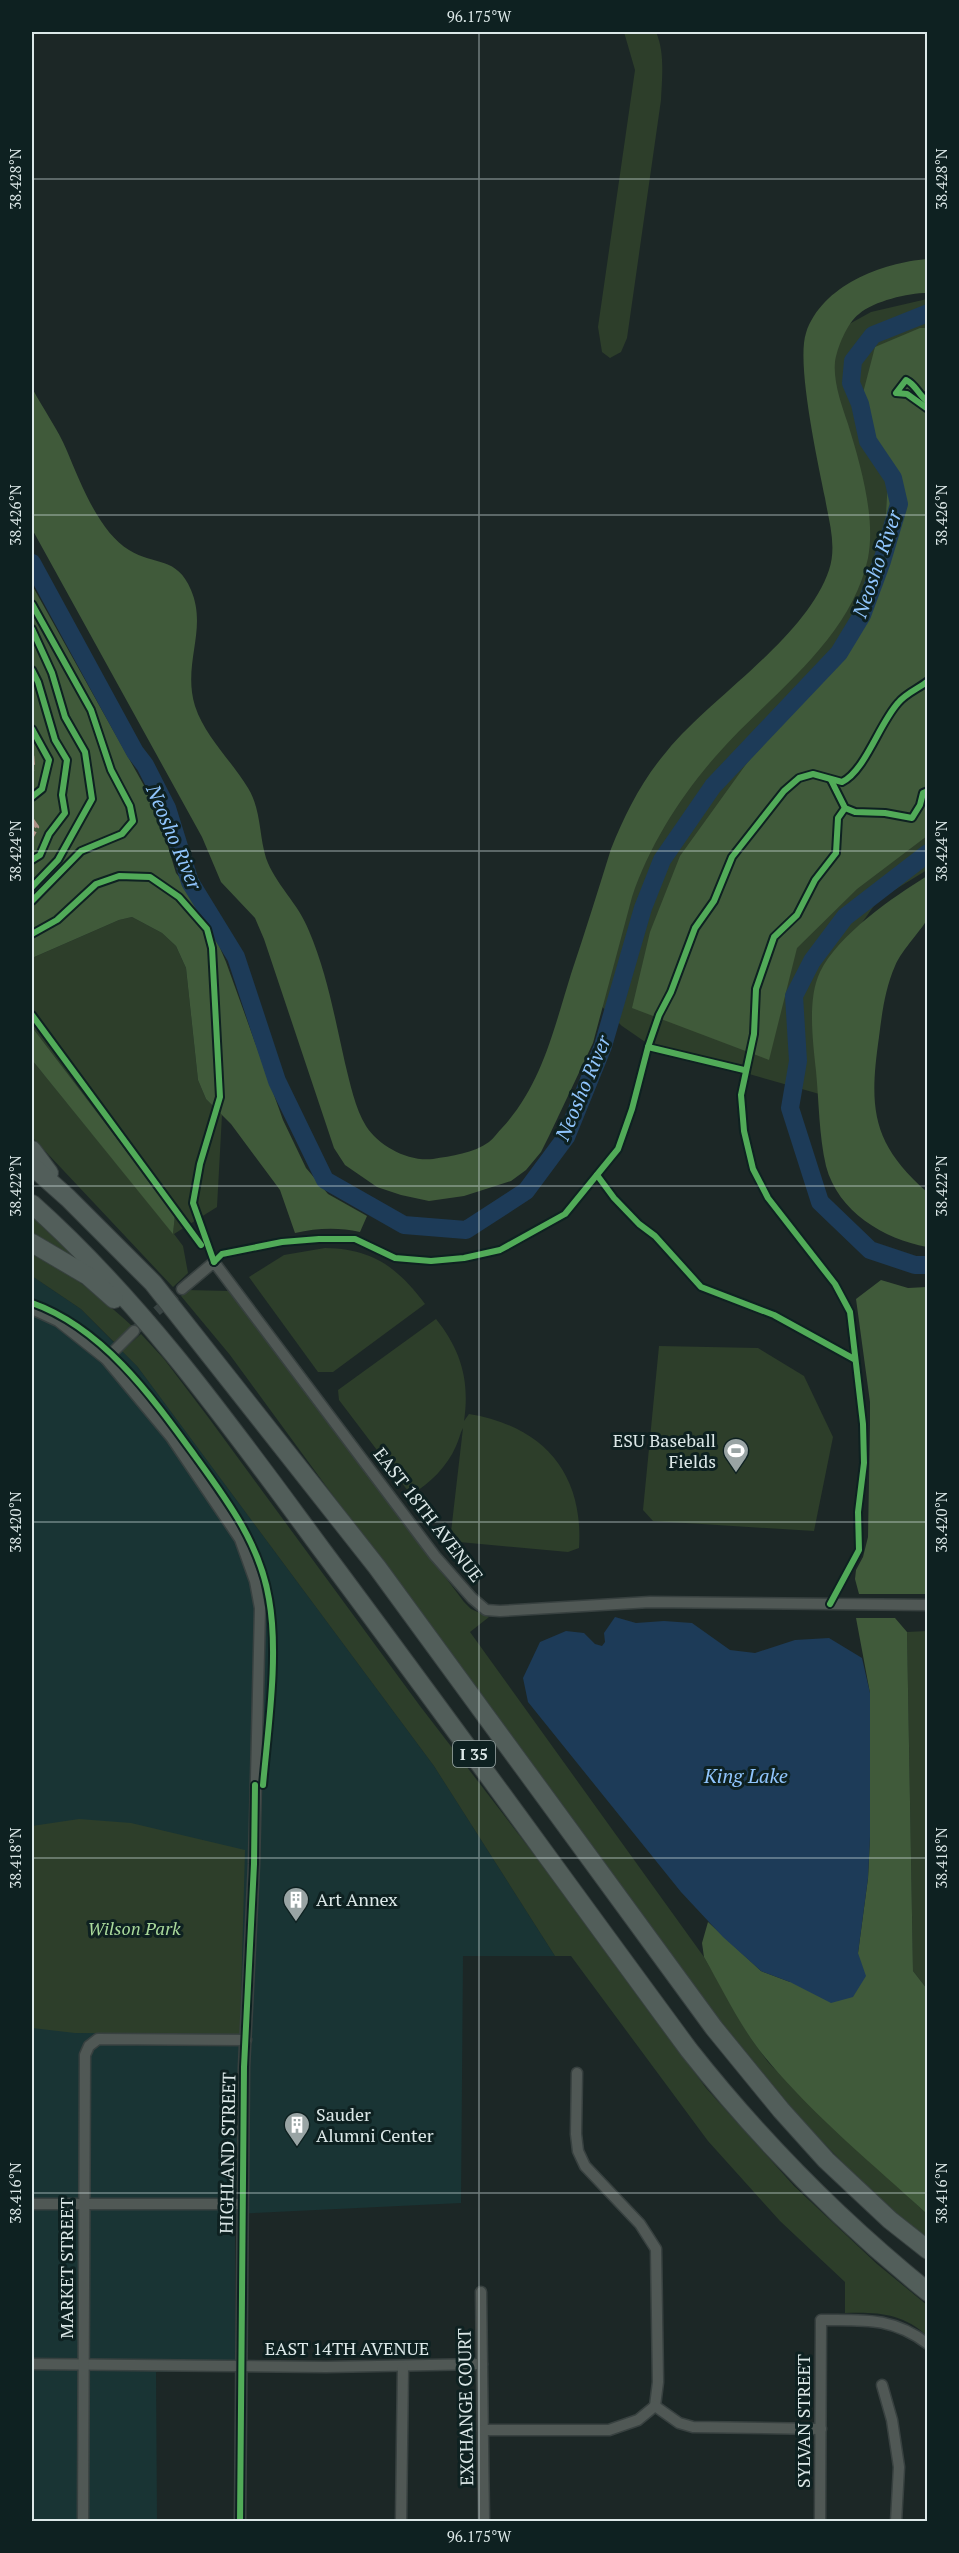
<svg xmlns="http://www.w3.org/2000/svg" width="959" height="2553" font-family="'PT Serif',serif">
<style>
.built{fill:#193434}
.green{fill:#2d3e2a}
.forest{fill:#405a3a}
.water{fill:#1d3b58}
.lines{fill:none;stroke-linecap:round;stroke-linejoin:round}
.river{stroke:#1d3b58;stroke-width:18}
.street-tunnel{stroke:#394443;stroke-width:10;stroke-dasharray:10 5;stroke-linecap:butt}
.street-casing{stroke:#384140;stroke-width:13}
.highway-casing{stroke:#384140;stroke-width:20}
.street{stroke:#505855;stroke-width:10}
.highway{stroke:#525e5a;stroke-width:18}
.quiet{stroke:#ac8f84;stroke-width:4.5;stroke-dasharray:9 4.5;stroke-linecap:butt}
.cycleway-casing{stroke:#0e2121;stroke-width:10}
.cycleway{stroke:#51ab58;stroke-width:6}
.ticks{fill:none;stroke:#dce8e8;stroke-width:1.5;stroke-opacity:0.45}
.labels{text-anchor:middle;stroke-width:6;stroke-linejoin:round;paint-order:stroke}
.shield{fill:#0e2121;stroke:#9eacac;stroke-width:1.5}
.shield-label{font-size:16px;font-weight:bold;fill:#dce8e8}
.poi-label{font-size:18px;fill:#dce8e8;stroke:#0e2121;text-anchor:start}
.street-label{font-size:18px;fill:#dce8e8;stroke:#0e2121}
.park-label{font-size:18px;font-style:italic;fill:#aada9c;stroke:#0e2121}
.water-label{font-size:20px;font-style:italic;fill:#90c5fd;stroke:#0e2121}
.neatline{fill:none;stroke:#dce8e8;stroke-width:2}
.ticks-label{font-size:15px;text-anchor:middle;fill:#dce8e8}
</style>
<rect width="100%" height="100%" fill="#1c2726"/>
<path class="built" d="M32 1276 81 1309 137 1366 434 1766 555 1956H463L461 2203 235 2214V2372H156L157 2521H32Z"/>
<g class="green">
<path d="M624 32H656C665 52 662 78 661 100L627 338 621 352 610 358 602 352 598 327 635 70Z"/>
<path d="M927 299V870L878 900 817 987 830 1097 651 1046 622 1026 595 1000 628 852 843 607 828 356 842 328 871 312Z"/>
<path d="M132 917 162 933 176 946 186 968 198 1080 206 1099 222 1115 217 1207 174 1234 183 1246 188 1273 173 1287 32 1137V1060L173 1233 175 1215 32 1027V958L119 920Z"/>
<path d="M32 1216 79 1262 32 1237Z"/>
<path d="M325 1248C373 1249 397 1267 425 1304L333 1372H318L249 1277 284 1255Z"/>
<path d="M32 1250C69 1273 101 1297 133 1327L114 1342 81 1309 32 1276Z"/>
<path d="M187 1290 230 1291 464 1602 471 1609 489 1617 470 1632 704 1957 750 2037 768 2062 802 2097 927 2214V2241L865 2186 798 2116 737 2047 230 1355 181 1296Z"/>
<path d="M436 1319C461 1350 470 1381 464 1421L469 1414C542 1426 584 1472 579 1548L568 1552 459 1542 451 1532 463 1428C460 1433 459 1440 456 1446 447 1467 430 1483 411 1495L339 1400 338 1390Z"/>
<path d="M141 1334 164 1359 208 1417 420 1706 563 1892 706 2088 794 2186 877 2264 927 2305V2336C903 2313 877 2312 845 2313V2282L780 2221 708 2141 571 1956H555L434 1766 137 1366 122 1351Z"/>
<path d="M659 1346 758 1348 804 1376 833 1437 814 1531 653 1521 643 1510Z"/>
<path d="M927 1631V1989L913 1971 907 1632Z"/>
<path d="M79 1819 131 1823 245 1850 240 2034 75 2033 32 2028V1826Z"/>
</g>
<g class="forest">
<path d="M927 259V293C908 293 874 301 859 314 847 323 837 348 835 362 833 382 842 406 848 424 860 463 876 517 868 558 850 642 769 695 715 757 680 797 649 846 632 897L593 1043 549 1136 541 1152 526 1170 511 1181 464 1196 429 1201 401 1195 377 1187 345 1165 334 1148 264 939 255 918 221 882 202 837 32 529V388C43 409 58 429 67 451 80 482 99 532 129 550 155 566 177 556 191 590 208 630 182 663 195 706 205 737 232 761 248 788 261 809 259 835 266 858 275 884 299 904 309 931 327 973 335 1019 345 1063 350 1083 355 1108 366 1126 379 1146 408 1162 433 1159 451 1156 474 1153 489 1142 494 1138 498 1132 502 1128 542 1085 554 1028 571 974 585 932 598 891 611 849 625 814 642 780 667 751 712 696 806 638 829 570 837 546 829 522 825 498 818 463 796 363 806 333 822 285 882 263 927 259Z"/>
<path d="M920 328H927V836L857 889 797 948 769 1060 632 1008 650 932 680 856 747 763 840 661 882 578 889 465 872 437 863 393 875 347Z"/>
<path d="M32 585 156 807 176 873 188 888 214 934 226 962 283 1120 306 1168 328 1194 367 1216 360 1232C338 1227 317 1228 295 1233L280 1190 231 1124 206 1099 198 1080 186 968 176 946 162 933 132 917 119 920 32 958Z"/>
<path d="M927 876C928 888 931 906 928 917 924 928 902 949 895 966 885 989 882 1013 879 1037 869 1107 871 1143 927 1192V1247C884 1239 838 1212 826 1166 819 1136 819 1102 816 1071 813 1042 807 999 820 972 838 935 893 897 927 876Z"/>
<path d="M32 1027 175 1215 173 1234 32 1060Z"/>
<path d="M881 1280 908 1288 927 1287V1594H859L855 1579 856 1570 863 1557 868 1537 870 1424V1402L856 1299Z"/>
<path d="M856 1618H895L907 1632 913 1971 927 1989V2214C874 2165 816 2118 769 2062 742 2031 724 1992 704 1957L702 1943 708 1922 761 1971 790 1982 858 1953 868 1878 870 1837V1693Z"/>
</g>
<path class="water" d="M615 1617 636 1623 664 1621 692 1623 730 1650 755 1653 795 1640 829 1638 862 1658 870 1693V1837L868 1878 858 1953 866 1976 853 1997 831 2003 790 1982 761 1971 723 1937 681 1892 528 1702 523 1678 540 1642 566 1631 584 1633 595 1644 602 1646 605 1642 604 1633Z"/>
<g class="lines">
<g class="river">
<path d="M32 563 135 752 145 765 167 808 190 882 236 957 277 1081 325 1180 404 1225 466 1230 526 1191 566 1137 603 1046 643 908 662 860 713 786 839 653 862 615 882 561 899 504 893 478 868 441 860 404 851 383 853 361 873 335 928 313"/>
<path d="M928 853 845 917 812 961 794 996 798 1061 790 1108 820 1202 870 1250 915 1265H928"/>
</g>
<path class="street-tunnel" d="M134 1331 182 1289"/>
<defs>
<g id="street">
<path d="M182 1289 214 1262 435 1556 472 1598 486 1610 500 1611 650 1602 928 1605"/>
<path d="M32 1309 58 1321 106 1359 171 1437 240 1539 255 1581 260 1608 254 1864 244 2067 240 2522"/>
<path d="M106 1359 134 1331"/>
<path d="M577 2073 576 2134 578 2151 585 2166 640 2224 656 2249 658 2382 655 2406"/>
<path d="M32 2204H242"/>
<path d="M481 2292 484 2522"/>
<path d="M32 2364 326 2367 482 2364"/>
<path d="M882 2385 892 2420 899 2467 896 2522"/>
<path d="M483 2430H609L638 2420 655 2406 679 2423 693 2427 821 2429"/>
<path d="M83 2522 85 2055 89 2046 98 2039 246 2040"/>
<path d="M401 2522 403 2367"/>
<path d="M820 2522 821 2320C864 2320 892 2317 928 2344"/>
</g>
<g id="highway">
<path d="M32 1150 49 1173"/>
<path d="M32 1166 68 1198 153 1283 377 1567 714 2028 781 2110 826 2160 890 2220 928 2250"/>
<path d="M32 1204C145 1305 232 1428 322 1550 446 1716 566 1883 689 2050 760 2140 839 2220 928 2292"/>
<path d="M32 1243 88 1276 114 1299"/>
</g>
</defs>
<use href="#street" class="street-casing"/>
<use href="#highway" class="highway-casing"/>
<use href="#street" class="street"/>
<use href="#highway" class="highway"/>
<g class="quiet">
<path d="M32 756 33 768 32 770"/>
<path d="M32 820 37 827 32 836"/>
</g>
<defs>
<g id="cycleway">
<path d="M928 395 927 401C918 394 916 385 906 380L896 393 907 394 928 409"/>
<path d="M32 604 91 710 111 770 130 806 133 821 122 834 81 851 32 901"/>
<path d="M32 629 52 673 65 717 85 752 92 799 58 860 32 887"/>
<path d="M32 670 38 682 55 740 67 760 62 795 65 813 49 834 40 855 32 860"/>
<path d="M32 729 49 760 42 789 32 797"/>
<path d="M831 780 845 808 855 812 885 813 912 818 920 805 923 793 928 791"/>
<path d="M32 934 57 920 96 884 119 876 150 877 179 897 207 929 212 948 220 1097 200 1164 193 1203 214 1262"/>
<path d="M32 1015 201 1245"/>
<path d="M648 1047 744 1070"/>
<path d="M597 1175 614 1198 639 1224 655 1236 701 1287 774 1315 854 1359"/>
<path d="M214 1262 222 1254 282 1242 319 1239H355L395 1258 431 1261 464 1258 500 1250 565 1214 618 1149 632 1109 648 1047 659 1015 671 992 695 928 714 901 732 857 784 791 799 778 813 774 842 782C865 771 879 724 898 703 906 693 918 689 928 681"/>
<path d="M32 1303C103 1328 152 1397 195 1456 227 1500 260 1544 269 1599 279 1655 268 1728 263 1785"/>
<path d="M830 1604 859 1550 858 1512 864 1463 863 1424 850 1312 835 1284 768 1198 753 1169 744 1131 741 1095 754 1034 756 989 774 937 797 915 815 880 836 853 838 818 845 808"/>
<path d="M240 2522 244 2067 254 1864 255 1785"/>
</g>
</defs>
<use href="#cycleway" class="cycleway-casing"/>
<use href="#cycleway" class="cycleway"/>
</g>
<path class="ticks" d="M479 32V2522M32 179H928M32 515H928M32 851H928M32 1186H928M32 1522H928M32 1858H928M32 2193H928"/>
<defs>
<symbol id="stadium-pin" viewBox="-11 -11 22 30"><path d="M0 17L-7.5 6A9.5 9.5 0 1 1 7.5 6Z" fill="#99a4a4" stroke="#0e2121"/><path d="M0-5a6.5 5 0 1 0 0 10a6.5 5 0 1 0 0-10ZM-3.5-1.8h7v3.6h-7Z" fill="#fff"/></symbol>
<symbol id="building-pin" viewBox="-11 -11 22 30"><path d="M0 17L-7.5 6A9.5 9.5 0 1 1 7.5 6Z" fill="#99a4a4" stroke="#0e2121"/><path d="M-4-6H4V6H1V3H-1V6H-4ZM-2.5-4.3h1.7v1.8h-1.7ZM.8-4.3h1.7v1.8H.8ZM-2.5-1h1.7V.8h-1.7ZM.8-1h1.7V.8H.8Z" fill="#fff"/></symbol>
</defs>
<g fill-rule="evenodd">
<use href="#stadium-pin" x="721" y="1436" width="30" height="40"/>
<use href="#building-pin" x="281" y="1885" width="30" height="40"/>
<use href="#building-pin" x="282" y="2110" width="30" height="40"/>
</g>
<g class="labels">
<rect class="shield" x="453" y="1741" width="42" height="26" rx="4.5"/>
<g class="shield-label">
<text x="474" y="1760">I 35</text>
</g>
<g class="poi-label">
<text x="716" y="1447" text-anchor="end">ESU Baseball<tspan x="716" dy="21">Fields</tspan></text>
<text x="316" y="1906">Art Annex</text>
<text x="316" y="2121">Sauder<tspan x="316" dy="21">Alumni Center</tspan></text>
</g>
<g class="street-label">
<text transform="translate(428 1515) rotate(52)" y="6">EAST 18TH AVENUE</text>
<text transform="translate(228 2153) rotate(-89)" y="6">HIGHLAND STREET</text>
<text transform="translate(67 2268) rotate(-90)" y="6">MARKET STREET</text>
<text x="347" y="2355">EAST 14TH AVENUE</text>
<text transform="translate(466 2407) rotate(-91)" y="6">EXCHANGE COURT</text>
<text transform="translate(804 2421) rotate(-90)" y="6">SYLVAN STREET</text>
</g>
<g class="park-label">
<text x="134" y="1935">Wilson Park</text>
</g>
<g class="water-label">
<text transform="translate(877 564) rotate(-71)" y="7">Neosho River</text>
<text transform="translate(174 837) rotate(67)" y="7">Neosho River</text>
<text transform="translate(583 1088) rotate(-67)" y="7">Neosho River</text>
<text x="746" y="1783">King Lake</text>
</g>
</g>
<rect width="959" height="2553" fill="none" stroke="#0e2121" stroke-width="66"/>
<rect x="33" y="33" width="893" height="2487" class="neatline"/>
<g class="ticks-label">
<text x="479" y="22">96.175°W</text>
<text transform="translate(16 179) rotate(-90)" y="5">38.428°N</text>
<text transform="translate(942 179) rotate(-90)" y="5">38.428°N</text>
<text transform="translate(16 515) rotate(-90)" y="5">38.426°N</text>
<text transform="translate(942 515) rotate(-90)" y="5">38.426°N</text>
<text transform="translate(16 851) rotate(-90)" y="5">38.424°N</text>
<text transform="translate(942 851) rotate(-90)" y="5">38.424°N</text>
<text transform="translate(16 1186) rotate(-90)" y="5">38.422°N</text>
<text transform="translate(942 1186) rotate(-90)" y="5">38.422°N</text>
<text transform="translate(16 1522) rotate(-90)" y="5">38.420°N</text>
<text transform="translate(942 1522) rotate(-90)" y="5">38.420°N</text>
<text transform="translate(16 1858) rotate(-90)" y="5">38.418°N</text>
<text transform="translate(942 1858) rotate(-90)" y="5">38.418°N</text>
<text transform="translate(16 2193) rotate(-90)" y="5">38.416°N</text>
<text transform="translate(942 2193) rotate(-90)" y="5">38.416°N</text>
<text x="479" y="2542">96.175°W</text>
</g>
</svg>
